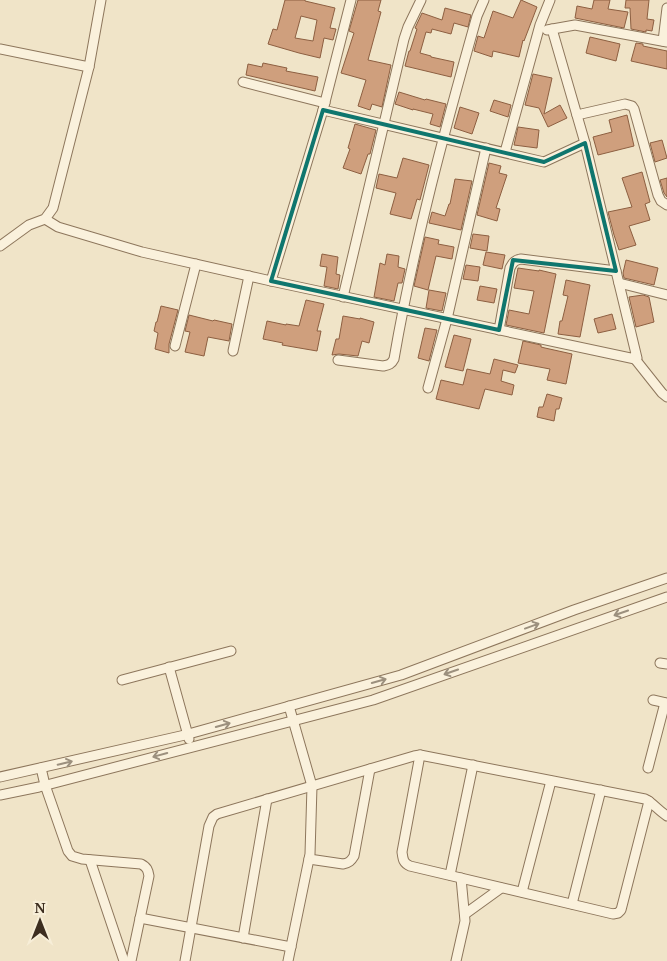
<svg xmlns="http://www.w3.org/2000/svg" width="667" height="961" font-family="'Noto Serif',serif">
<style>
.building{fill:#cf9f7d;stroke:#8d5f41;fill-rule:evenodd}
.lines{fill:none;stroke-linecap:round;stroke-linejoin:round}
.minor-casing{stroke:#8d765c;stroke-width:11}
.minor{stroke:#faf1dc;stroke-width:9}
.oneway{stroke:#9c907e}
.marked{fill:none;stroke:#0f766e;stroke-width:4;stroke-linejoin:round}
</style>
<rect width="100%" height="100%" fill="#f0e4c8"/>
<g class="building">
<path d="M285 0H305V1L335 8 330 28 336 29 333 40 324 38 320 58 299 53 268 44 273 29 277 30ZM301 16 317 20 313 41 295 38Z"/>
<path d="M358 0H381L378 11 381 12 368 60 391 65 382 107 372 104 370 110 358 106 366 80 341 73 354 33 349 31Z"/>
<path d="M521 0 537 7 524 41 523 40 519 57 493 51 492 57 474 51 478 36 484 38 493 11 513 18Z"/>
<path d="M594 0H610L608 9 628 12 624 28 575 18 577 6 592 9Z"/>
<path d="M626 0H649L647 19 654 20 652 31 646 30V32L631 29 630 8H625Z"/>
<path d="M445 8 471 15 468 27 454 23 451 34 432 29 431 33 426 32 420 53 431 56V57L454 62 451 77 405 66 409 51H410L417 29 415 28 422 13 442 20Z"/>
<path d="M590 37 620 44 616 61 586 53Z"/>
<path d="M636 43 643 44V46L667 51V69L631 61Z"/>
<path d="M263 63 287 68 286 71 318 77 315 91 246 75 248 64 262 67Z"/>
<path d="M533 74 552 78 544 114 560 105 567 118 548 127 539 108 525 105Z"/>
<path d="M399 92 425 100 426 99 446 104 440 127 430 124 433 114 413 109V110L395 104Z"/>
<path d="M494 100 511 105 508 117 490 111Z"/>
<path d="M460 107 479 113 472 134 454 128Z"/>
<path d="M627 115 634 146 598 155 593 137 612 132 609 120Z"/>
<path d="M355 124 376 130 370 154H368L361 174 343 168 350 149 348 148Z"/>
<path d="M518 127 539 130 537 148 514 145Z"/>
<path d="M662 140 667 158 655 162 650 143Z"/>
<path d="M403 158 429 165 420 200 417 199 411 219 390 214 396 193 376 188 379 174 397 178Z"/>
<path d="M489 163 501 166 499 173 507 175 496 208 500 209 497 221 477 215Z"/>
<path d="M642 172 650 202 645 204 650 220 629 226 636 245 619 250 614 235 608 212 632 207 622 178Z"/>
<path d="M667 178V197L664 193 660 180Z"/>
<path d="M455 179 472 181 461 230 429 223 432 212 445 216 449 204H450Z"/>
<path d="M473 234 489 236 487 251 470 248Z"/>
<path d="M425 237 439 240 438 244 454 247 452 259 436 256 428 290 414 286Z"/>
<path d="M486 252 505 255 502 269 483 265Z"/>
<path d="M322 254 338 257 336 274 340 275 338 289 324 286 327 267 320 266Z"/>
<path d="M387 254 399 256 398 267 405 269 402 283H398L394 301 374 297 380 263 385 265Z"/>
<path d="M626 260 658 268 654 285 624 278 623 273Z"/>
<path d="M466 265 480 267 478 281 463 279Z"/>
<path d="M518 268 539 271V270L556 274 544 333 506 325 509 310 529 314 534 291 514 288Z"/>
<path d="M566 280 590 285 580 337 558 334 560 321H562L568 296 563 295Z"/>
<path d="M480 286 497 289 494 303 477 300Z"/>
<path d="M429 290 446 293 442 311 426 308Z"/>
<path d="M643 295 649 297 654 322 636 327 629 297Z"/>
<path d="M306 300 324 304 317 331H321L317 351 282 345 283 343 263 339 267 321 286 325V324L299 326Z"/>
<path d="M161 306 178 310 169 344V353L155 349 158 333 154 331 156 322H157Z"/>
<path d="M612 314 616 329 598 333 594 319Z"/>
<path d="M189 315 213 321 214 320 232 324 229 341 208 337 204 356 185 352 190 332 185 331Z"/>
<path d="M343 316 360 319V318L374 322 369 343 362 341 358 356 339 354 332 355 336 339H339Z"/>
<path d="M425 328 437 330 429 361 418 358Z"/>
<path d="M454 335 471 339 463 371 445 367Z"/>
<path d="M523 341 541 345V347L545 348 572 354 566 384 547 380 550 369 518 363Z"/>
<path d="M494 359 518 365 515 373 503 370 501 381 514 385 512 395 485 389 479 409 436 399 441 380 463 385 467 369 490 374Z"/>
<path d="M547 394 562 398 559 409H556L554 421 537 417 539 407H543Z"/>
</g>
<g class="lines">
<defs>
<g id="minor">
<path d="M351 0 323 110 544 162 585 143 552 29"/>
<path d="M547 30 575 25 667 42"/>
<path d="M663 41 667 8"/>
<path d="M0 49 89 67"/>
<path d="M243 82 325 103"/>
<path d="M577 115 625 104 632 106 634 109 658 195 661 201 667 205"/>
<path d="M505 152 540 25 550 0"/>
<path d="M45 219 58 227 142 252 271 281 635 359 637 358 585 143"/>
<path d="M0 246 29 225 45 219 53 208 89 67 101 0"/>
<path d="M271 281 323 110"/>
<path d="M619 283 667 295"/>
<path d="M343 297 404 39 408 27 421 0"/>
<path d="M499 330 510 268C513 262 515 260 521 259L616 271"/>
<path d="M175 346 196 264"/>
<path d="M233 351 249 276"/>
<path d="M635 359 662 393 667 397"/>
<path d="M338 360 383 366C388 365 391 365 394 359 414 243 445 129 477 16L484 0"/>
<path d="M428 388 447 319 486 148"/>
<path d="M660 663 667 664"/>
<path d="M169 667 189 739"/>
<path d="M122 680 231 651"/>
<path d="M653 700 667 703"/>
<path d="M420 755 402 852C403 859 403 863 410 866L613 914 618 913 621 910 649 801"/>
<path d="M41 768 45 785 68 851 72 856 82 859 141 864C147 867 148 870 149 876L131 961"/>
<path d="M648 768 665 703"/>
<path d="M0 777 185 735 401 675 574 610 667 578"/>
<path d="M0 795 39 787 373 700 667 597"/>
<path d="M309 859 343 864C349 863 351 861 354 856L370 769"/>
<path d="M90 860 124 961"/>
<path d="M450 875 473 765"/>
<path d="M522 892 551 781"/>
<path d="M572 904 601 790"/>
<path d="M465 914 501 888"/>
<path d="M140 918 291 947"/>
<path d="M243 938 267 799"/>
<path d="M185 961 209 826 213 817 217 814 414 756 420 755 645 799C653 803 659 811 667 816"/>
<path d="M288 961 310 854 312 786 289 706"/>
<path d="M456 961 465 921 461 878"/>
</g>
</defs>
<use href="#minor" class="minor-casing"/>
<use href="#minor" class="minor"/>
</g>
<defs><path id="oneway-shaft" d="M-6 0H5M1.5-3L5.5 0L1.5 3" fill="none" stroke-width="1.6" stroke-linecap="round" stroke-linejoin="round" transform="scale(1.25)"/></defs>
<g class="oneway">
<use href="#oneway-shaft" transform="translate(621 613) rotate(161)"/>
<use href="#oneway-shaft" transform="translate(532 626) rotate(-20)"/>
<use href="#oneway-shaft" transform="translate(451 672) rotate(161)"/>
<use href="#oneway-shaft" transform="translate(379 681) rotate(-16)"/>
<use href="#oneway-shaft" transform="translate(223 725) rotate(-16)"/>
<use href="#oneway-shaft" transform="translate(160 755) rotate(165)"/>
<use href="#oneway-shaft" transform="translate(65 763) rotate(-13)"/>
</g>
<path class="marked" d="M323 110 544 162 585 143 616 271 513 260 499 330 271 281Z"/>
<g transform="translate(40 921)" stroke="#f7eed8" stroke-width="4" paint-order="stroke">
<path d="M0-4L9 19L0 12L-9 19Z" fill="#3d2e20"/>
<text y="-8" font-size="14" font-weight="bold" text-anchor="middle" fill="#3d2e20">N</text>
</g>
</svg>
